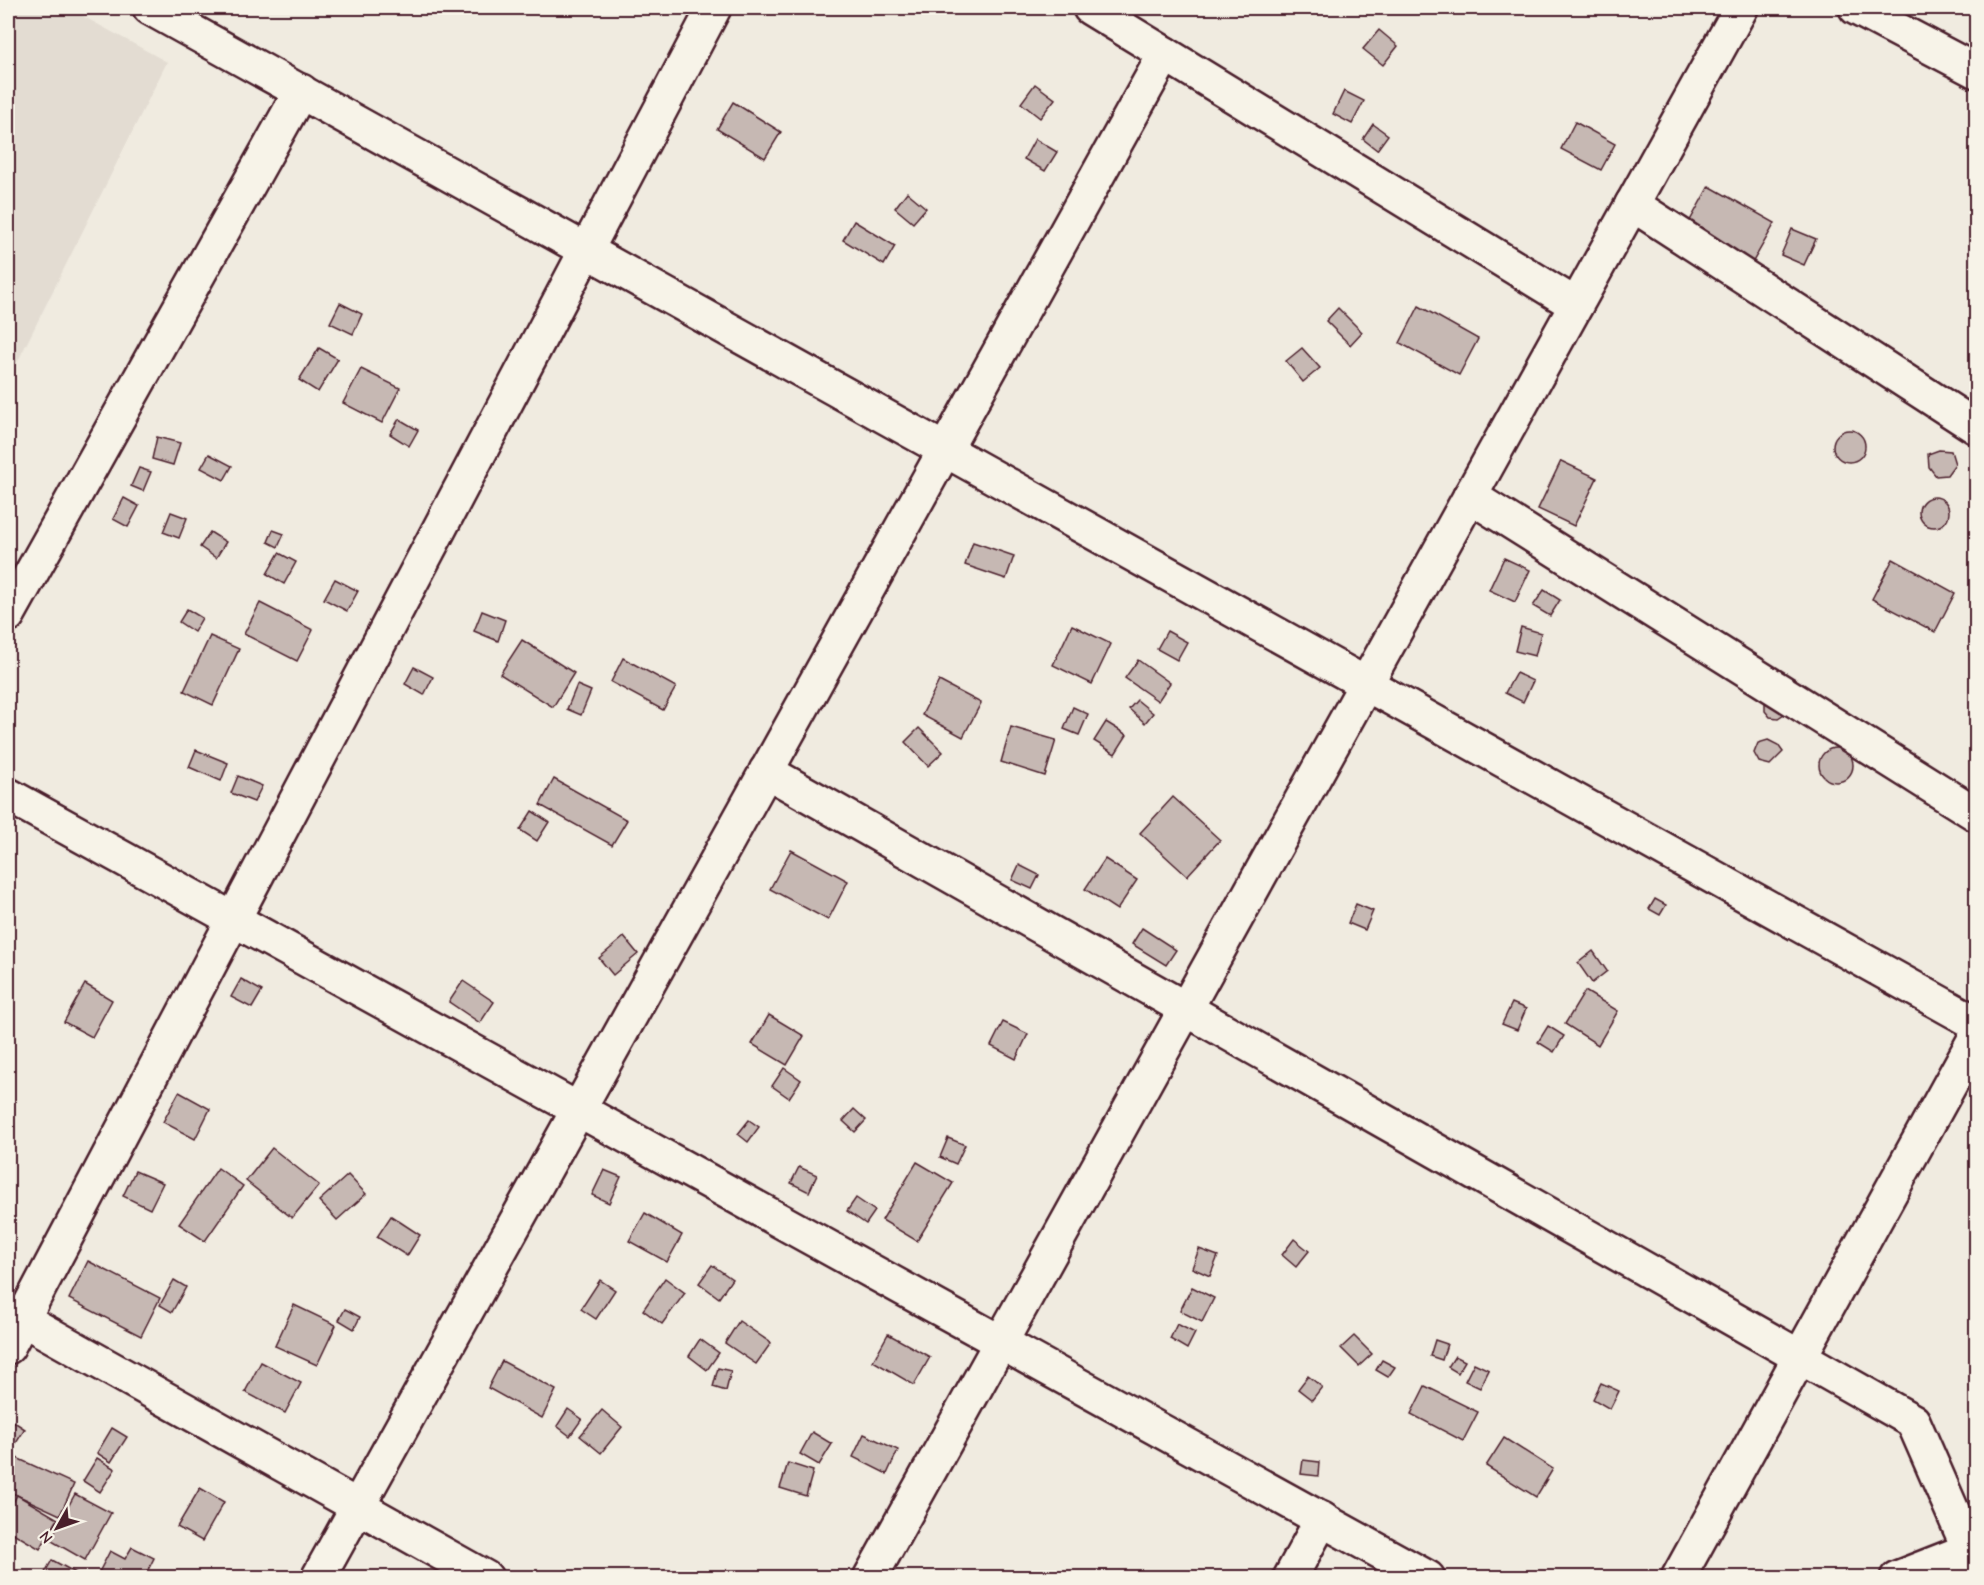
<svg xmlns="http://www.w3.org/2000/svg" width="1984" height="1585" font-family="'Comic Neue',sans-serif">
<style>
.built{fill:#e3dcd2}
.building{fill:#c6b8b3;stroke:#4a1f2b;stroke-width:1.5}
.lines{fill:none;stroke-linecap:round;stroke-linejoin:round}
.minor-casing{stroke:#4a1f2b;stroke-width:38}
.minor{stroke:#f7f3e8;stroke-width:33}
</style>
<rect width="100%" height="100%" fill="#f0ebe0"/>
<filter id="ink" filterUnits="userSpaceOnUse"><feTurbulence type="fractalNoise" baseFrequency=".0167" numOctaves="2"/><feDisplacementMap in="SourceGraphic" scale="12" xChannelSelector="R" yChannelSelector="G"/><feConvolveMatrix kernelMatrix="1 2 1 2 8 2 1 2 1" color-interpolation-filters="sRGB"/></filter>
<g filter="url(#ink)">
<path class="built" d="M8 8H68L167 62 8 381Z"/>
<g class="building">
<path d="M1379 30 1398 46 1383 65 1363 49Z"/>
<path d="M1035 84 1055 99 1040 118 1021 103Z"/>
<path d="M1344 91 1364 101 1352 124 1333 114Z"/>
<path d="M733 102 781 132 765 158 717 129Z"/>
<path d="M1575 122 1615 144 1601 170 1561 149Z"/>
<path d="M1373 124 1388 135 1377 150 1363 139Z"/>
<path d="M1035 139 1057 152 1045 171 1024 159Z"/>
<path d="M1709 186 1775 223 1751 265 1686 228Z"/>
<path d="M907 192 926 208 913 223 895 208Z"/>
<path d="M854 221 895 246 884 265 843 240Z"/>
<path d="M1792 229 1816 239 1804 265 1781 255Z"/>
<path d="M340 303 362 314 353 334 330 323Z"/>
<path d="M1419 306 1478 339 1459 375 1400 343Z"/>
<path d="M1338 308 1362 332 1350 345 1326 321Z"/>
<path d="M319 348 338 359 318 392 299 380Z"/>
<path d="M1302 348 1320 368 1303 382 1286 361Z"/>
<path d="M361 369 400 388 382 423 343 403Z"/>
<path d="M399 419 418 430 409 446 390 434Z"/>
<circle cx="1849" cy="446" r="16"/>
<path d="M157 437 180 443 173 465 152 459Z"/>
<path d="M1939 450 1951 451 1955 464 1947 475 1936 476 1929 467 1928 454Z"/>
<path d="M209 454 232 466 224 480 201 468Z"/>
<path d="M1561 461 1597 478 1574 526 1538 509Z"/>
<path d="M139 468 151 472 143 491 131 486Z"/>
<circle cx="1934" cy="512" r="15"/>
<path d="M124 498 139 506 128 527 113 519Z"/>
<path d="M171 512 187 518 179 538 163 532Z"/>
<path d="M273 530 284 534 278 547 268 542Z"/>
<path d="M210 532 226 542 216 558 200 547Z"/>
<path d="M973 542 1014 556 1006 579 965 565Z"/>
<path d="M279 553 296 562 284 584 267 574Z"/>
<path d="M1504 558 1530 570 1515 602 1489 590Z"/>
<path d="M1893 559 1955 593 1935 632 1872 599Z"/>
<path d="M335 579 358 591 347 611 324 599Z"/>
<path d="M1544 590 1560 600 1550 616 1533 606Z"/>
<path d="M260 603 313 630 297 661 244 634Z"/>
<path d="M187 609 202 618 194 632 179 622Z"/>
<path d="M482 611 505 620 498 641 474 631Z"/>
<path d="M1072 625 1111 644 1092 684 1053 665Z"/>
<path d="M1521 627 1541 633 1535 656 1515 651Z"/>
<path d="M1167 631 1187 642 1177 660 1157 649Z"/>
<path d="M210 636 239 649 213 705 184 691Z"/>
<path d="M522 640 574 673 553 707 500 674Z"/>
<path d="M623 658 676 687 663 710 611 682Z"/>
<path d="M1138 660 1170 683 1158 701 1125 678Z"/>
<path d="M414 667 433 677 424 695 405 684Z"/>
<path d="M1516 673 1533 681 1523 702 1505 693Z"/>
<path d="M939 681 981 703 963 737 922 715Z"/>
<path d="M577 685 591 691 581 715 567 709Z"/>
<path d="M1765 699 1789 702 1784 714 1778 718 1770 717 1765 711Z"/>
<path d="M1137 700 1153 713 1145 723 1129 709Z"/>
<path d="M1073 707 1088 714 1079 735 1064 729Z"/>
<path d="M1106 722 1127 735 1115 754 1094 741Z"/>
<path d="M1011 727 1056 740 1045 776 1001 762Z"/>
<path d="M919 728 943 752 928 766 905 742Z"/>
<path d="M1768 740 1778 745 1783 752 1770 765 1759 762 1754 753 1758 743Z"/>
<circle cx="1836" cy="765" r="17"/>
<path d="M196 750 228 763 221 781 189 767Z"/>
<path d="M238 776 262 786 254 802 231 793Z"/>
<path d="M554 779 627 820 612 845 540 805Z"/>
<path d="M1173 797 1220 840 1187 876 1140 833Z"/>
<path d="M532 811 549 822 537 841 520 830Z"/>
<path d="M791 850 848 881 828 920 770 889Z"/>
<path d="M1105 859 1137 880 1117 910 1085 889Z"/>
<path d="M1019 865 1039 875 1032 889 1012 880Z"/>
<path d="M1655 899 1666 905 1660 915 1649 909Z"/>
<path d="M1356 904 1373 911 1365 930 1348 923Z"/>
<path d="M1142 928 1176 950 1166 965 1132 944Z"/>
<path d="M624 937 638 954 613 975 599 958Z"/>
<path d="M1593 951 1607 971 1592 983 1578 963Z"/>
<path d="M241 979 262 991 252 1008 231 997Z"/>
<path d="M463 981 494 1002 480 1023 449 1002Z"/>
<path d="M85 984 112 1000 92 1037 64 1022Z"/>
<path d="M1585 991 1618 1011 1598 1045 1565 1024Z"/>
<path d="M1512 1003 1526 1009 1517 1030 1502 1024Z"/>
<path d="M769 1015 804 1036 787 1065 752 1044Z"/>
<path d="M1003 1022 1028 1034 1016 1059 991 1046Z"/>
<path d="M1548 1026 1564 1036 1554 1052 1538 1042Z"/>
<path d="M784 1068 801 1080 789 1098 772 1086Z"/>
<path d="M179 1092 210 1109 195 1139 163 1122Z"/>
<path d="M854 1109 866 1120 855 1132 843 1121Z"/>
<path d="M749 1120 759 1127 748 1142 738 1134Z"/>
<path d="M948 1138 965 1145 956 1164 940 1157Z"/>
<path d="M272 1148 319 1185 292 1218 246 1181Z"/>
<path d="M917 1162 953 1183 917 1241 882 1220Z"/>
<path d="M799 1167 817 1175 809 1192 791 1183Z"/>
<path d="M218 1168 243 1186 205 1241 179 1224Z"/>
<path d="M604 1170 621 1177 609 1203 592 1195Z"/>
<path d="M135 1171 163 1183 150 1209 123 1196Z"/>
<path d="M348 1175 366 1194 337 1220 319 1201Z"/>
<path d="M856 1198 875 1211 866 1224 847 1211Z"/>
<path d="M645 1213 682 1235 667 1262 629 1241Z"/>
<path d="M391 1216 420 1235 407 1256 377 1237Z"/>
<path d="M1294 1239 1309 1251 1296 1267 1282 1255Z"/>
<path d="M1199 1249 1218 1256 1210 1276 1192 1268Z"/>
<path d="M88 1261 160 1298 141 1336 69 1299Z"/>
<path d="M712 1265 732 1279 719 1298 699 1283Z"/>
<path d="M665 1278 685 1293 662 1324 643 1310Z"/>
<path d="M174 1280 186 1287 172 1312 160 1305Z"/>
<path d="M600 1280 615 1290 596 1319 581 1309Z"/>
<path d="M1192 1287 1214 1298 1202 1322 1180 1311Z"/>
<path d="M294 1305 336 1325 317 1365 275 1346Z"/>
<path d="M345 1309 360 1317 354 1329 339 1320Z"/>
<path d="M739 1321 771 1343 756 1364 725 1343Z"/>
<path d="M1177 1324 1195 1333 1187 1349 1170 1339Z"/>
<path d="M888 1334 930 1357 914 1385 873 1361Z"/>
<path d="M1354 1336 1372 1354 1359 1366 1341 1348Z"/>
<path d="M700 1339 719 1353 707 1370 689 1356Z"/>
<path d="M1435 1340 1447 1344 1442 1360 1430 1356Z"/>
<path d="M1455 1356 1465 1361 1458 1373 1448 1367Z"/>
<path d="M1382 1360 1395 1367 1388 1377 1376 1370Z"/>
<path d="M502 1361 556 1390 542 1418 488 1388Z"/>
<path d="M261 1362 301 1383 285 1413 245 1392Z"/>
<path d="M1474 1363 1489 1370 1480 1388 1465 1381Z"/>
<path d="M718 1368 731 1371 726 1391 713 1387Z"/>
<path d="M1308 1376 1322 1387 1312 1400 1298 1389Z"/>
<path d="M1601 1383 1619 1391 1610 1409 1593 1399Z"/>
<path d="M1425 1386 1478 1412 1463 1441 1411 1414Z"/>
<path d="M568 1409 582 1419 570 1436 557 1426Z"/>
<path d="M602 1410 622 1427 601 1453 580 1436Z"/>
<path d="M8 1418 25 1429 11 1451 8 1449Z"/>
<path d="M112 1428 127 1437 111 1462 97 1453Z"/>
<path d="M812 1432 832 1444 819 1465 800 1454Z"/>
<path d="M864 1434 898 1450 887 1474 853 1457Z"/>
<path d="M1504 1438 1553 1469 1536 1497 1486 1466Z"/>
<path d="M8 1454 74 1484 60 1515 8 1491Z"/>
<path d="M97 1458 115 1469 100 1492 83 1481Z"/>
<path d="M1303 1460 1319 1462 1318 1476 1301 1474Z"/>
<path d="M788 1463 813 1471 806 1496 780 1488Z"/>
<path d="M200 1488 224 1502 202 1541 177 1527Z"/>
<path d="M75 1494 111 1513 85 1560 50 1540Z"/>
<path d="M17 1495 58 1519 40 1549 8 1530V1512Z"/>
<path d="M132 1547 154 1558 144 1578H96L110 1551 125 1559Z"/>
<path d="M52 1560 85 1578H42Z"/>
</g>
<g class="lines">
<defs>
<g id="minor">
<path d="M150 8 1976 1023"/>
<path d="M1090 8 1576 305"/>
<path d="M1856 8 1976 71"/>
<path d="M1632 204 1976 427"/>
<path d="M1470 496 1976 814"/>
<path d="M8 615 301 91"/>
<path d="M766 771 1913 1421 1976 1565"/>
<path d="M8 795 1428 1578"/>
<path d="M8 1311 486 1578"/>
<path d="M8 1347 714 8"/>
<path d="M318 1578 1165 54"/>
<path d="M870 1578 1741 8"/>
<path d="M1290 1578 1322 1519"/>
<path d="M1678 1578 1976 1037"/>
<path d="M1897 1578 1976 1547"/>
</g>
</defs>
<use href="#minor" class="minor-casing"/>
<use href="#minor" class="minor"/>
</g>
</g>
<rect width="1984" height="1585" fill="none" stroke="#f7f3e8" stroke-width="30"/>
<rect x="15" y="15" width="1954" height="1555" fill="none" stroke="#4a1f2b" stroke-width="2" filter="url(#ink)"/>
<g transform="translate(57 1528) rotate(230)" stroke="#f7f3e8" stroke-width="4.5" paint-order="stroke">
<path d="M0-4.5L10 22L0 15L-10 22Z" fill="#4a1f2b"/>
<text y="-9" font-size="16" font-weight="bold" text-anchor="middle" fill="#4a1f2b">N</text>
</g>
</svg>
